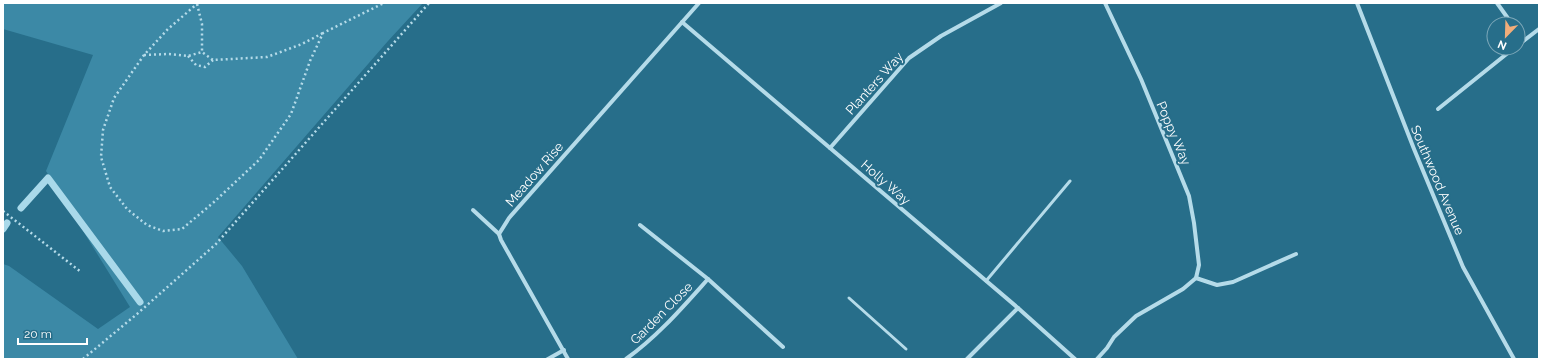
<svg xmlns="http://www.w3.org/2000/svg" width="1542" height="362" font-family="Raleway,sans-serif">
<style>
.green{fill:#3c89a6}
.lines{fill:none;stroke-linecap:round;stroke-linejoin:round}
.stream{stroke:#a9d9ea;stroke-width:7}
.path{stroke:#b5dbe9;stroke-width:2.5;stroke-dasharray:2 3;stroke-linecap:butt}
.lane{stroke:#b5dbe9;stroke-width:3}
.street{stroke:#b5dbe9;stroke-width:4}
.labels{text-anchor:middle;stroke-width:4;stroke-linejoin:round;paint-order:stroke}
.street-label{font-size:13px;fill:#fff;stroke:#276e8a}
</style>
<rect width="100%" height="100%" fill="#276e8a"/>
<path class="green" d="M3 3H423L388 41 218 237 242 266 298 359H3V264L9 266 98 329 130 307 46 171 93 55 3 29Z"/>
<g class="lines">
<g class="stream">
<path d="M21 208 48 178 140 302"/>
<path d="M3 229 7 223"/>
</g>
<g class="path">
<path d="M198 3 168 29 144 55 114 98 103 130 101 157 110 187 127 209 147 225 163 231 182 229 214 202 259 160 291 114 310 61 323 33 384 3"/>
<path d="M197 4 202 24V52"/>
<path d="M144 55 169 54 188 56 202 52 213 60 267 57 302 44 323 33"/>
<path d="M188 56 196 65 205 67 213 60"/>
<path d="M3 211 81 272"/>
<path d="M83 359 137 314 216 244 429 3"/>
</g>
<g class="lane">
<path d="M986 281 1070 181"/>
<path d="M849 298 906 349"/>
</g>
<g class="street">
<path d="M1357 3 1414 149 1463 267 1514 359"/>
<path d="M1497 3 1512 24"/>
<path d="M682 22 1018 308 1075 359"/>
<path d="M1518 32 1524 40"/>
<path d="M1518 45 1539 29"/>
<path d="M1438 109 1514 48"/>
<path d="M830 148 909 58 941 36 1001 3"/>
<path d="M473 210 499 234"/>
<path d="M640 225 708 279 783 347"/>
<path d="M1196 278 1217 285 1233 282 1296 254"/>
<path d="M548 359 564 350"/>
<path d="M568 359 501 240 499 234 509 218 699 3"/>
<path d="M626 359C657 337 682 308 708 279"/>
<path d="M967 359 1018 308"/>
<path d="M1097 359 1107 348 1114 337 1136 316 1183 289 1196 278 1199 265 1194 223 1189 196 1141 79 1105 3"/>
</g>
</g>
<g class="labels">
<g class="street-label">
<text transform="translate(874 83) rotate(-48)" y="5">Planters Way</text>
<text transform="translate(1174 133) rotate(67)" y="5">Poppy Way</text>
<text transform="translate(534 174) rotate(-49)" y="5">Meadow Rise</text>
<text transform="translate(1438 180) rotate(67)" y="5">Southwood Avenue</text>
<text transform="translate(886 182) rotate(41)" y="5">Holly Way</text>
<text transform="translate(661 313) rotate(-45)" y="5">Garden Close</text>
</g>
</g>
<rect width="1542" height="362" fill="none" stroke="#ffffff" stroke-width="8"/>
<g transform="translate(1506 36) rotate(203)"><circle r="19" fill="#276e8a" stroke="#7da8b9"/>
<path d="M0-3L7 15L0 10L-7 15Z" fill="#f1ad7a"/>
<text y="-6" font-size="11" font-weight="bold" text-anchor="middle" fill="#ffffff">N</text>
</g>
<path d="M18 338v6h69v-6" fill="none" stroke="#ffffff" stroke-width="2"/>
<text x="24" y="338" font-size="12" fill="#ffffff" stroke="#276e8a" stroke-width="3" paint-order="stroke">20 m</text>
</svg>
